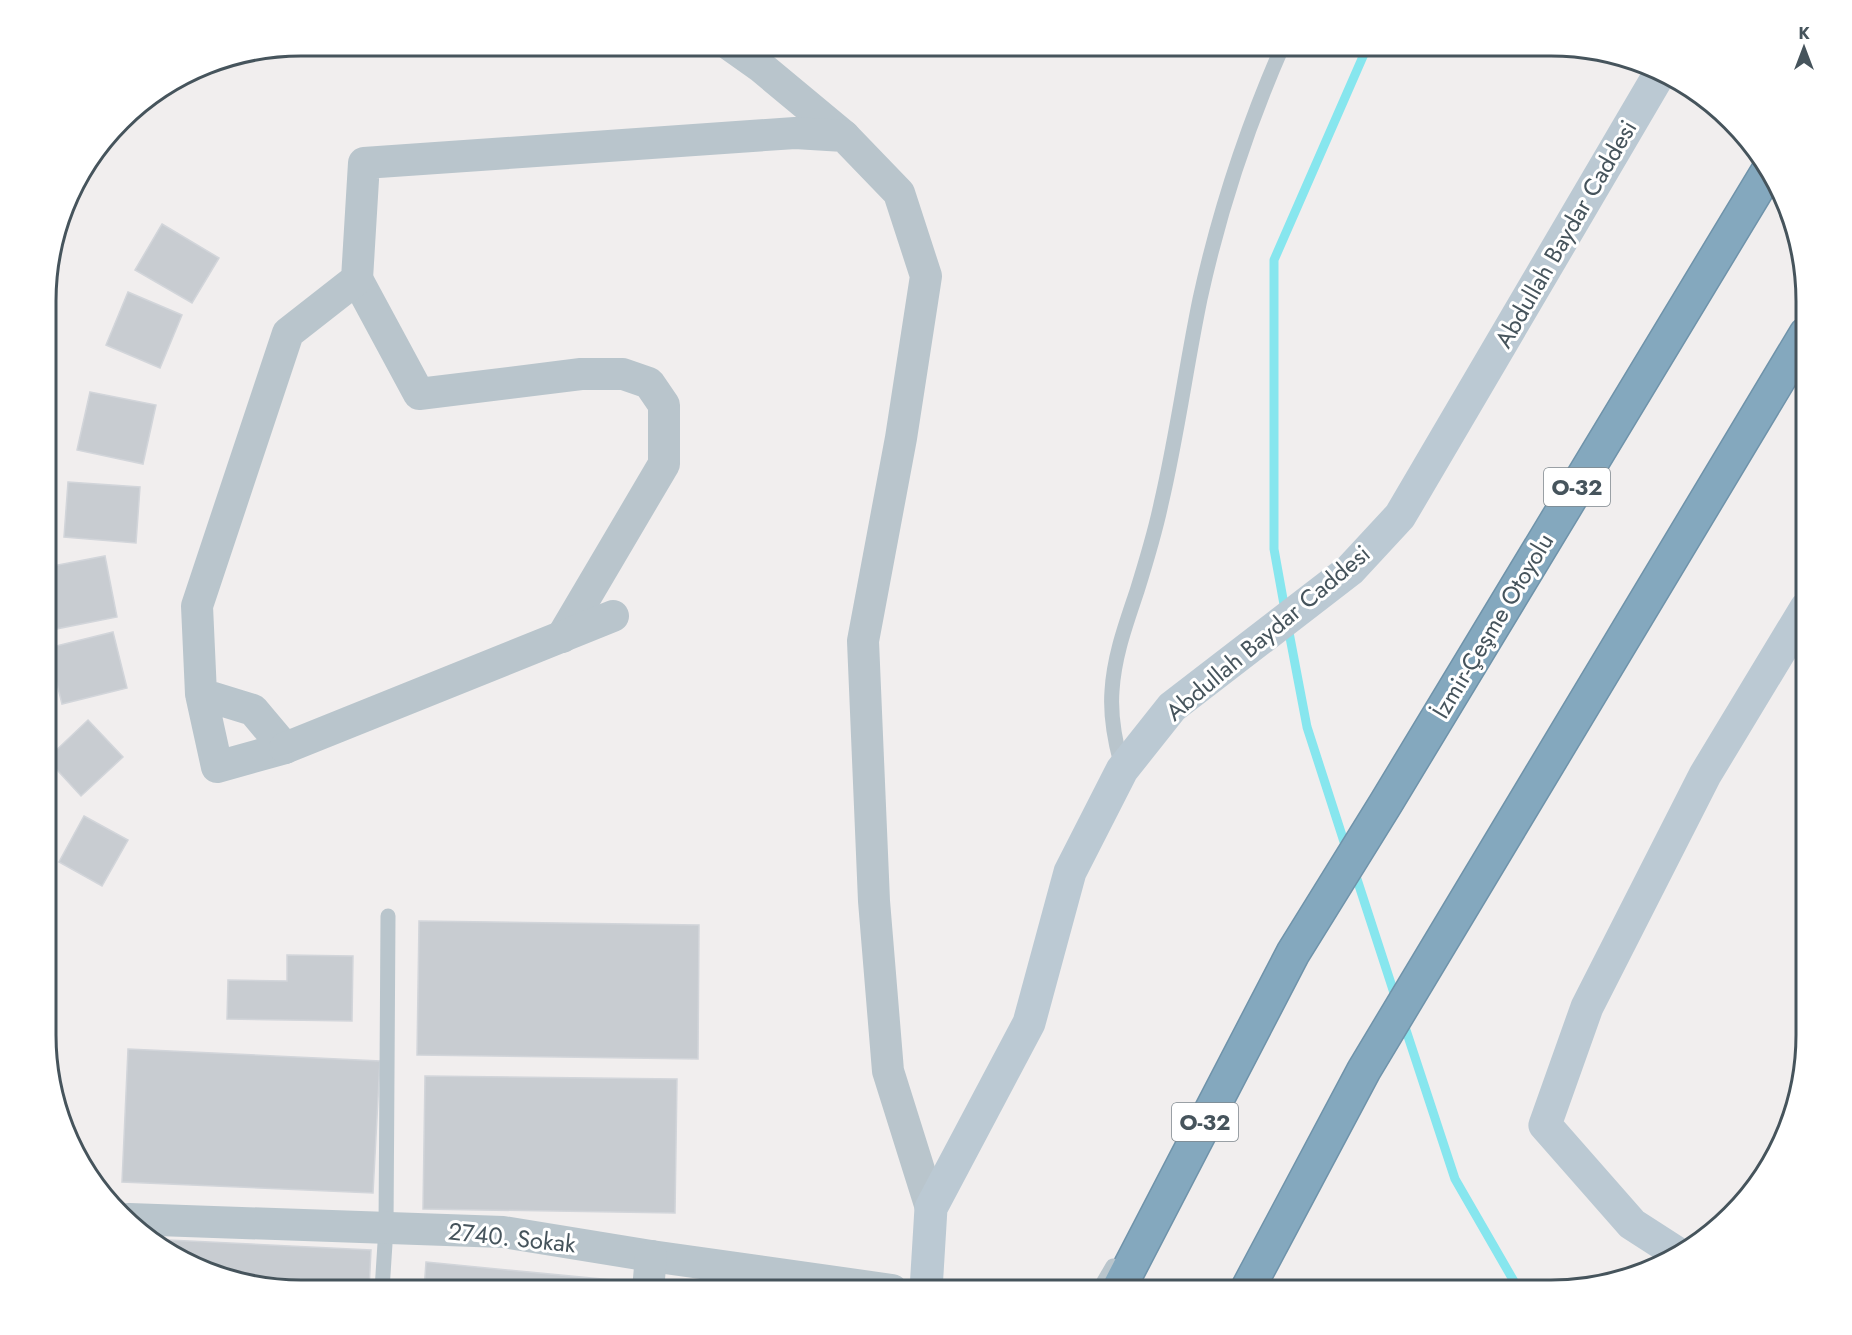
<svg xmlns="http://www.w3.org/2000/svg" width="1852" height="1335" font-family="Jost,sans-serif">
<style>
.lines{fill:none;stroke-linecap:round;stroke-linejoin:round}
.stream{stroke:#87e6ee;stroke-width:9}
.building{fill:#c8ccd1;stroke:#d2d5da;stroke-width:1.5}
.highway-casing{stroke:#6f93aa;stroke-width:36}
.lane{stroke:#b9c5cc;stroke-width:15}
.street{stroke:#b9c5cc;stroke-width:32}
.secondary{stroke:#bbc9d3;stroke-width:33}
.highway{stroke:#84a8be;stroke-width:33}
.labels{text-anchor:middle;stroke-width:6;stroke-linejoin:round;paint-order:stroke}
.shield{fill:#fff;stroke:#7e878d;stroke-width:1.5}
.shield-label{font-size:22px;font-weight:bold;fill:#46545c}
.street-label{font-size:24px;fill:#46545c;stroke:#fff}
.rim{fill:none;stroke:#46545c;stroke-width:3}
</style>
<rect width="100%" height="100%" fill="#f1eeee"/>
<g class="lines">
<g class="stream">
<path d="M1285 610 1274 549V260L1368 45"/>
<path d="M1288 627 1307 727 1347 851"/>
<path d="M1354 870 1396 999"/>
<path d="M1403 1021 1455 1179 1519 1290"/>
</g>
</g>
<g class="building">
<path d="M162 224 219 258 192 303 135 270Z"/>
<path d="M128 292 182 315 160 368 106 345Z"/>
<path d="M90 392 156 405 143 464 77 450Z"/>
<path d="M68 482 140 487 136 543 64 537Z"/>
<path d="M105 556 117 617 56 629 47 584V567Z"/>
<path d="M113 632 127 688 62 704 48 648Z"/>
<path d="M88 720 123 757 81 796 47 759Z"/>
<path d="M84 816 128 840 102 886 59 862Z"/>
<path d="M419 921 699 925 698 1059 417 1055Z"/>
<path d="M287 955 353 956 352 1021 227 1019 228 980 287 981Z"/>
<path d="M128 1049 380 1061 373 1193 122 1182Z"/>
<path d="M425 1076 677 1079 675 1213 423 1209Z"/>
<path d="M148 1239 371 1250 369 1290 284 1289 203 1271Z"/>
<path d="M426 1262 643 1283 642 1290H424Z"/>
</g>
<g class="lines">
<defs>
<g id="highway">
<path d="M1118 1290 1293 953 1386 803 1768 171"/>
<path d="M1247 1290 1364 1070 1806 334"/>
</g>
</defs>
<use href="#highway" class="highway-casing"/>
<g class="lane">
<path d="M1122 767C1115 742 1110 717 1112 691 1114 656 1126 624 1137 591 1146 562 1155 533 1161 504 1177 436 1186 367 1200 299 1219 212 1247 127 1283 45"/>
<path d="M382 1290 386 1228 388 916"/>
<path d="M1099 1290 1113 1266"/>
</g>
<g class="street">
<path d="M730 45 761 67 844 136"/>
<path d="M357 279 419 394 581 374H623L649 383 664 405V464L562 637"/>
<path d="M201 694 253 710 285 748 217 767 201 694 197 606 288 333 357 279 364 163 795 133 844 136 899 193 926 276 901 438 863 641 874 901 888 1071 931 1208"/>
<path d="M285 748 613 616"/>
<path d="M129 1219 503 1232 651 1256 892 1290"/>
<path d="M648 1290 651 1256"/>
</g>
<g class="secondary">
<path d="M1677 1253 1632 1224 1545 1125 1587 1007 1705 775 1806 608"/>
<path d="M926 1290 931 1208 1029 1023 1070 872 1122 770 1172 707 1350 570 1400 516 1660 73"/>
</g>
<use href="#highway" class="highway"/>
</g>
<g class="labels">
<g class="shield">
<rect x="1544" y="468" width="66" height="38" rx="4.5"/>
<rect x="1172" y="1103" width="66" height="38" rx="4.5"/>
</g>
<g class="shield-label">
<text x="1577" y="495">O-32</text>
<text x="1205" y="1130">O-32</text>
</g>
<g class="street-label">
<text transform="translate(1566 234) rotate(-60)" y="8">Abdullah Baydar Caddesi</text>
<text transform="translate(1493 626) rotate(-59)" y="8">İzmir-Çeşme Otoyolu</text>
<text transform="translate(1268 633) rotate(-40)" y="8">Abdullah Baydar Caddesi</text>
<text transform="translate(512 1238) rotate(6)" y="8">2740. Sokak</text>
</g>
</g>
<path d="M0 0H1852V1335H0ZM301 56H1551A245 245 0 0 1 1796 301V1035A245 245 0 0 1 1551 1280H301A245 245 0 0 1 56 1035V301A245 245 0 0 1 301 56Z" fill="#fff" fill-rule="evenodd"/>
<path class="rim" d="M301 56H1551A245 245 0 0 1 1796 301V1035A245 245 0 0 1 1551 1280H301A245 245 0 0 1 56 1035V301A245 245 0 0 1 301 56Z"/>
<g transform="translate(1804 48)" stroke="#ffffff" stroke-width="4.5" paint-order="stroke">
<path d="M0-4.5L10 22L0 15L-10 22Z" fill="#46545c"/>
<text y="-9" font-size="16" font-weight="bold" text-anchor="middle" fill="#46545c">K</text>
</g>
</svg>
